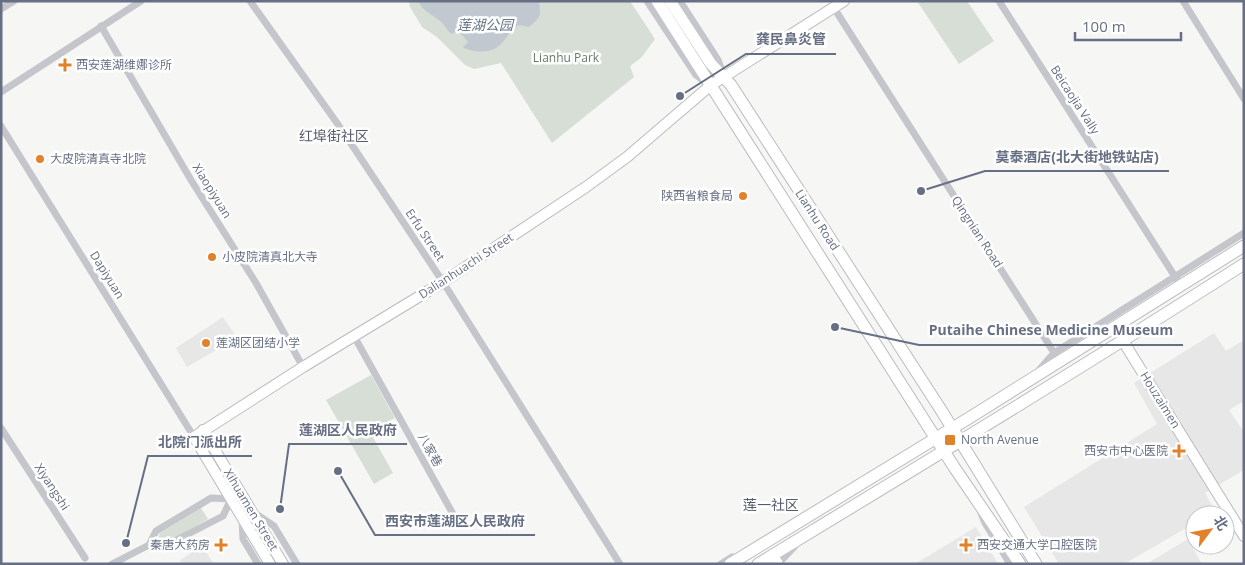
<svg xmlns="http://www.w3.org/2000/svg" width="1245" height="565" font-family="'Open Sans','Noto Sans SC',sans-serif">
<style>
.built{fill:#e7e7e7}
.green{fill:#d6ded5}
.water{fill:#c2c8cf}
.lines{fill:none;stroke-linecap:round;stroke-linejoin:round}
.secondary-casing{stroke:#b9bbc1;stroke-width:12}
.primary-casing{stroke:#b9bbc0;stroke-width:13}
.street{stroke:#c4c6cb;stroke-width:7}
.secondary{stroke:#fff;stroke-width:10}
.primary{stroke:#fff;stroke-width:11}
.poi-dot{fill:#e1812a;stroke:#fff;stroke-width:2}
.labels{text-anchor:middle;stroke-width:5;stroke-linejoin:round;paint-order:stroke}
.park-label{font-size:12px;fill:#657b66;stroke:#fff}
.poi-label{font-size:12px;fill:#666f84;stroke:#fff;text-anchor:start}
.street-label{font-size:12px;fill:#666f84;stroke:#fff}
.water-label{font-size:14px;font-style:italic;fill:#677687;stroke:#fff}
.neighbourhood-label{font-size:14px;fill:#545b69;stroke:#fff}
.leader{fill:none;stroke:#666f84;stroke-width:2}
.callout-dot{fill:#666f84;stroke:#fff;stroke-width:2}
.callout-label{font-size:14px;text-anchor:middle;font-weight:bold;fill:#666f84;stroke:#fff;stroke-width:5;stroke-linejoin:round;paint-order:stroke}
</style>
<rect width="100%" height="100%" fill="#f6f7f4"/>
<g class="built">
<path d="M223 317 237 338 187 367 176 348Z"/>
<path d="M1214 333 1226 351 1244 340V401L1229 410 1244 432V470L1205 493 1215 511 1209 515H1195V523L1124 564H1059L1024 507 1157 424 1134 383Z"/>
<path d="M976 527 998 564H915Z"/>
<path d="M1188 539 1202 564H1146Z"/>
<path d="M202 546 214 564H182L180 560Z"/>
</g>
<g class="green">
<path d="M409 1H630L655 39 641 58 630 66 634 77 552 143 501 63 474 69 465 65 437 37 422 27 410 7Z"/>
<path d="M917 1H967L994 41 959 64Z"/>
<path d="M371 375 395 418 370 432 393 473 374 484 326 400Z"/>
<path d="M201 508 208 519 167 543 157 542 160 533Z"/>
</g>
<path class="water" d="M418 1H539C541 16 541 17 529 27L520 25 512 28C509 35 501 46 494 49 486 53 470 52 463 47L468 42 458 30 452 34C448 32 447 29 444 25 436 16 423 12 418 1Z"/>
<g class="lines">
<defs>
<g id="secondary">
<path d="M1123 341 1244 536"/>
<path d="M203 430 283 564"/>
<path d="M773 555 778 564"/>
<path d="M270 564 194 437 303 367 443 282 586 187 627 157 711 85 844 1"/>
</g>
<g id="primary">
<path d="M657 1 954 467 1020 564"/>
<path d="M670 1 711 64 731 85 941 410 1036 564"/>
<path d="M730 564 969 418 1244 246"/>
<path d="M758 564C921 465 1083 367 1244 264"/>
</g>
</defs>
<use href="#secondary" class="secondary-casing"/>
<use href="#primary" class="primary-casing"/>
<g class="street">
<path d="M250 1 342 130 443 282 620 564"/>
<path d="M647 1 696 75 705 82"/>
<path d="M680 1 718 60 723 74"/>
<path d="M999 1 1181 286"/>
<path d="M1183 1 1244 99"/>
<path d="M834 8 1060 362"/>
<path d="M1 9 14 1"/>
<path d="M101 26 191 180 256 283 303 367"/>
<path d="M1 92 141 1"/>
<path d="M1 126 194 437"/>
<path d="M354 336 458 523"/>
<path d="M1039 370 1054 353 1244 233"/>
<path d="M1 428 85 558"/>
<path d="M253 512 274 526 297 564"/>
<path d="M981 513 985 523 1010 564"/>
<path d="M242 519 243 539 258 564"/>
<path d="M112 564 149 545 165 546 223 516 231 499 211 498 156 531 149 545"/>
<path d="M721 564 732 557"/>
<path d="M778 564 795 546"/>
</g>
<use href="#secondary" class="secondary"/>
<use href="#primary" class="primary"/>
</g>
<g class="poi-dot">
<path d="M62.5 57.5h5v5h5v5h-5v5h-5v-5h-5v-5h5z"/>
<circle cx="40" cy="159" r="5"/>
<circle cx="743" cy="196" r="5"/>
<circle cx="212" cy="257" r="5"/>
<circle cx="206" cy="343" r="5"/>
<rect x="944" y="434" width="12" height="12" rx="2.5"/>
<path d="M1176.5 443.5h5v5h5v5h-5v5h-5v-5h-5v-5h5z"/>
<path d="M218.5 537.5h5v5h5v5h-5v5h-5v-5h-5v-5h5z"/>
<path d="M963.5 537.5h5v5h5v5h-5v5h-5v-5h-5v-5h5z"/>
</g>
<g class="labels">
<g class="park-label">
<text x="566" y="62">Lianhu Park</text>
</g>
<g class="poi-label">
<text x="76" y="69">西安莲湖维娜诊所</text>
<text x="50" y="163">大皮院清真寺北院</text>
<text x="733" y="200" text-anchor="end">陕西省粮食局</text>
<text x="222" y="261">小皮院清真北大寺</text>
<text x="216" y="347">莲湖区团结小学</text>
<text x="961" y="444">North Avenue</text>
<text x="1168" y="455" text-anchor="end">西安市中心医院</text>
<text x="210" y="549" text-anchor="end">秦唐大药房</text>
<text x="977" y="549">西安交通大学口腔医院</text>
</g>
<g class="street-label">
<text transform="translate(1075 100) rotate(57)" y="4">Beicaojia Vally</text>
<text transform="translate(212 191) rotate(58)" y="4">Xiaopiyuan</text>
<text transform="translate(817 220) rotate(57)" y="4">Lianhu Road</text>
<text transform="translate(977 232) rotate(57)" y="4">Qingnian Road</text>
<text transform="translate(425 235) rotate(56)" y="4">Erfu Street</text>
<text transform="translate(466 266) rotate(-33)" y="4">Dalianhuachi Street</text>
<text transform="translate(107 275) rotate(58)" y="4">Dapiyuan</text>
<text transform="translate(1160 400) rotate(58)" y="4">Houzaimen</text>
<text transform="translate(430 450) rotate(61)" y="4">八家巷</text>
<text transform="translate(52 487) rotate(57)" y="4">Xiyangshi</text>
<text transform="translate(251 510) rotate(59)" y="4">Xihuamen Street</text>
</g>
<g class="water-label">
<text x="485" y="30">莲湖公园</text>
</g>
<g class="neighbourhood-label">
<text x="334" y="141">红埠街社区</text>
<text x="771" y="510">莲一社区</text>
</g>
</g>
<path class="leader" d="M680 96L746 54H836M921 191L985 171H1169M835 327L919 345H1183M280 509L289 444H407M126 543L148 456H252M338 471L375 535H535"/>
<g class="callout-dot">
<circle cx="680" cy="96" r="5"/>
<circle cx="921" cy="191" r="5"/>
<circle cx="835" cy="327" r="5"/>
<circle cx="280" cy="509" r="5"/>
<circle cx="126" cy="543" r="5"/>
<circle cx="338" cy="471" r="5"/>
</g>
<g class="callout-label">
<text x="791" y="44">龚民鼻炎管</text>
<text x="1077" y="162">莫泰酒店(北大街地铁站店)</text>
<text x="1051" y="335">Putaihe Chinese Medicine Museum</text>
<text x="348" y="435">莲湖区人民政府</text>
<text x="200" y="447">北院门派出所</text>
<text x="455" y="526">西安市莲湖区人民政府</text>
</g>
<rect width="1245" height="565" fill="none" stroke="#666f84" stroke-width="5"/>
<g transform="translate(1210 530) rotate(58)"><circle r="24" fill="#ffffff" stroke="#c2c5ce"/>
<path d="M0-4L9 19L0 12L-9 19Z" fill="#e1812a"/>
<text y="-8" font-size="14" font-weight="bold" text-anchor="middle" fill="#666f84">北</text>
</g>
<path d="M1075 32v8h106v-8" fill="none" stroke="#666f84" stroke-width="2.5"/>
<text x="1082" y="32" font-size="15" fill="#666f84" stroke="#ffffff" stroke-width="4" paint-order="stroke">100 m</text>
</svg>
